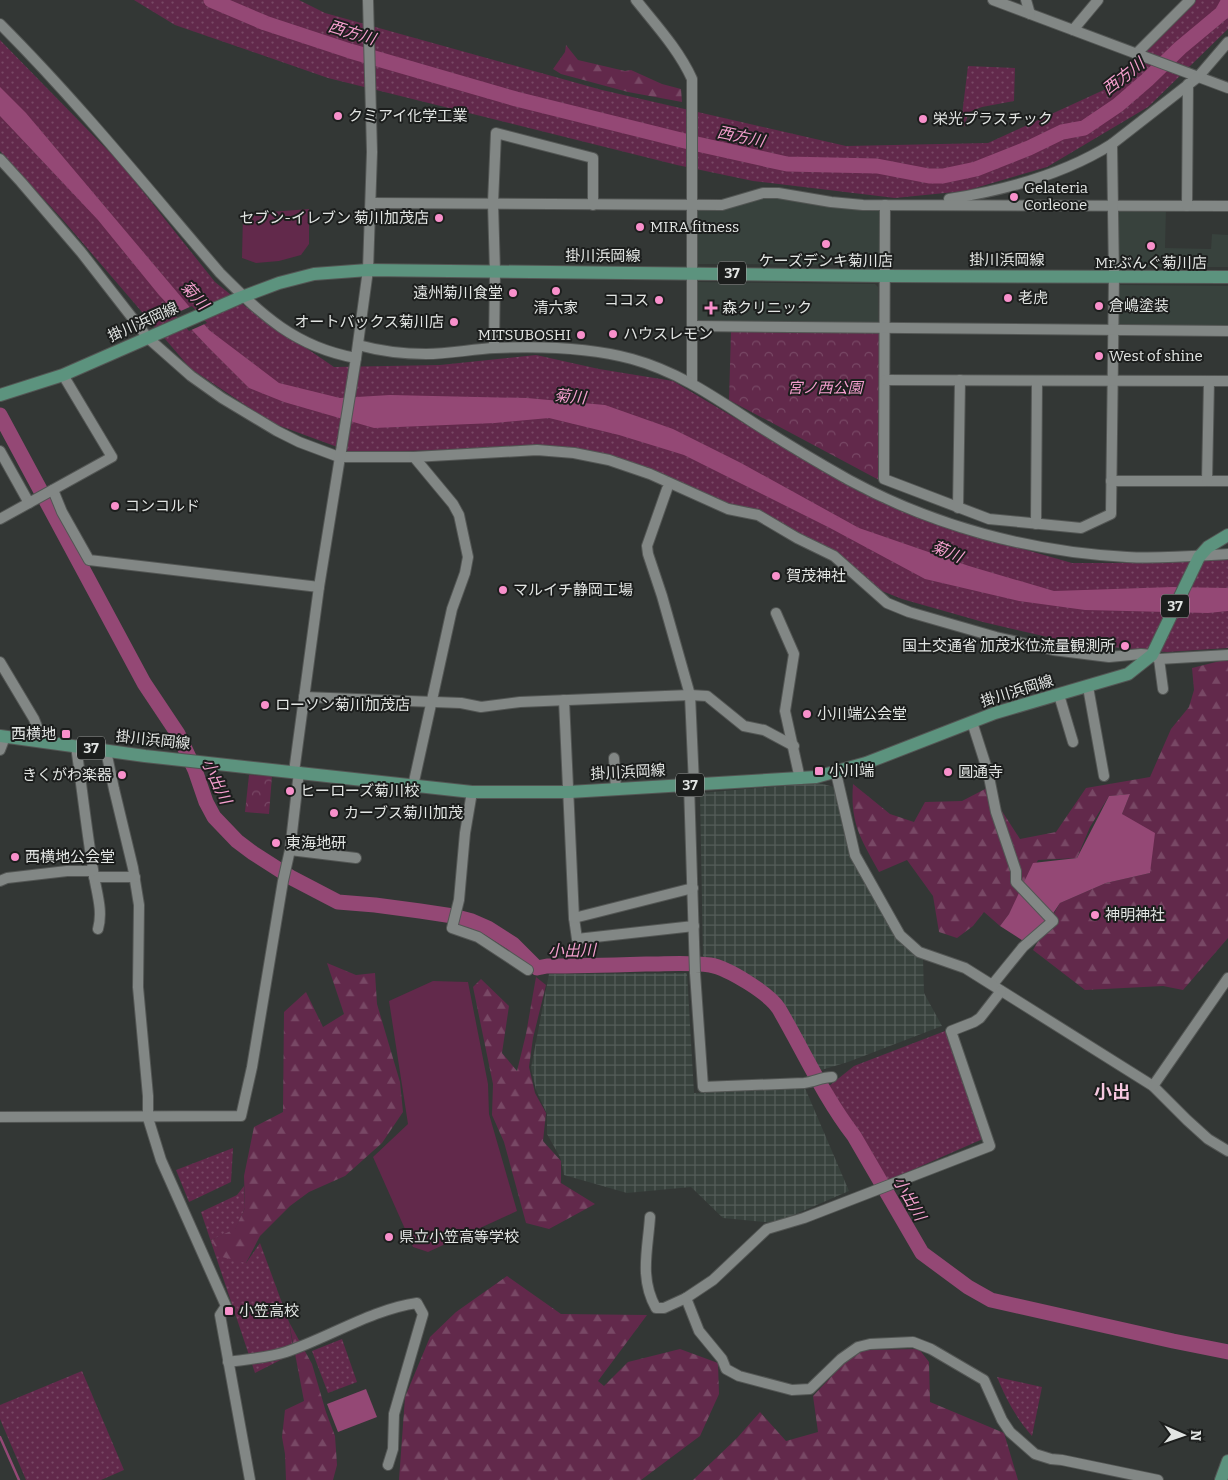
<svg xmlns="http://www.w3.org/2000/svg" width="1228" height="1480" font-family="Bitter,'Noto Sans JP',serif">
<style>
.built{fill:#38423d}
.industrial{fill:url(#industrial-grid)}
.grass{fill:url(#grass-dots)}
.forest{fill:url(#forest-firs)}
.park{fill:url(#park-crowns)}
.garden{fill:#62294b}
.water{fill:#944875}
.pier{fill:#333735}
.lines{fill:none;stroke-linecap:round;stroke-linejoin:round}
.stream{stroke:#944875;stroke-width:2.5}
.river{stroke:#944875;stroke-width:15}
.minor-casing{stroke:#535654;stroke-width:12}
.major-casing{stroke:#535654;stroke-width:14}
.minor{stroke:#828785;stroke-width:10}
.major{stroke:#5c937e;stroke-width:12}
.poi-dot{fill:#f890cb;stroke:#1c1e1d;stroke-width:2}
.labels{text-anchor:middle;stroke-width:4;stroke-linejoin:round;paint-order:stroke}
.shield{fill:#1c1e1d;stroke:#a7a9a8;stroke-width:1}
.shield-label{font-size:14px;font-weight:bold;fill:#e2e5e3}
.poi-label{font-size:15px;fill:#e2e5e3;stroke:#1c1e1d;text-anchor:start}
.street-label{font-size:15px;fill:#e2e5e3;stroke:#1c1e1d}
.park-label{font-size:15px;font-style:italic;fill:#f59fcf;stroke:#1c1e1d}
.water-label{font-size:16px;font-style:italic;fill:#f59fce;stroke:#1c1e1d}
.quarter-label{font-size:18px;font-weight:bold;fill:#f6c8e0;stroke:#1c1e1d}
</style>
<defs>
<pattern id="industrial-grid" width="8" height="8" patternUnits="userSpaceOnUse" patternTransform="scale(1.25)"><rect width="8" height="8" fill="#38423d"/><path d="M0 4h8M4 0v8" fill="none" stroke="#545d59"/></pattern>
<pattern id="grass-dots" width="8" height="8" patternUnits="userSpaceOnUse" patternTransform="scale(1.25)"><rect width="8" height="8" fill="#62294b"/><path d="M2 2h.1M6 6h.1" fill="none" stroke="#784865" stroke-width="1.8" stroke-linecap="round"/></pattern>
<pattern id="forest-firs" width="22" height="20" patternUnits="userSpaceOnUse" patternTransform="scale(1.25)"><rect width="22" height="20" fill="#62294b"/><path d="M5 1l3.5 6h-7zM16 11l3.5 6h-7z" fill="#784865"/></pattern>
<pattern id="park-crowns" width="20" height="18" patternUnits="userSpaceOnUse" patternTransform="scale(1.25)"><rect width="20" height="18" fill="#62294b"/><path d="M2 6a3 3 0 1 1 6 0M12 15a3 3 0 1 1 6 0" fill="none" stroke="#784865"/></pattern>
</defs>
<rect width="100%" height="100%" fill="#333735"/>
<g class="built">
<path d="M766 196 879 208 882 211V261L878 265 698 264 695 260V212L699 208Z"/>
<path d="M1120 209H1166L1165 248 1211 249 1212 234 1228 235V267H1120L1117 264V212Z"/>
<path d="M698 282 875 284 878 287V322L874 326 698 324 694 320V286Z"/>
<path d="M1120 285 1228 286V327H1119L1116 323 1117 289Z"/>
</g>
<g class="industrial">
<path d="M819 783 838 788 850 845 890 924 923 958 924 993 942 1026 848 1062 818 1071 778 1000 764 986 721 961 703 958 700 793Z"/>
<path d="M687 973 694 1093 805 1088 849 1191 775 1223 723 1218 691 1187 627 1193 564 1175 560 1157 547 1134V1114L536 1090 531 1068 549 974Z"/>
</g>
<g class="grass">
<path d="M134 0H299L325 13 602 90 846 146 988 143 1108 88 1195 0H1228V29L1148 107 1047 167 965 191 895 198 753 181 677 165 328 78 175 25Z"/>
<path d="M0 40 121 164 215 282 246 307 334 367 440 365 536 355 599 369 673 381 859 492 964 532 1072 563H1134L1228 558V648L1167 652 1090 645 1056 639 983 622 902 599 877 589 837 554 634 464 592 451 526 445 449 450 351 452 272 423 190 368 63 220 0 151Z"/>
<path d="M968 66 1015 68 1014 101 982 107 969 112 964 127 962 115Z"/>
<path d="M945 1031 985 1138 887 1181 829 1086 854 1066Z"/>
<path d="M233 1148 231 1182 189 1202 176 1170Z"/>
<path d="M244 1186 245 1208 235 1230 211 1240 246 1263 260 1243 289 1322 294 1353 255 1373 201 1212 237 1195Z"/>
<path d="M342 1339 357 1382 328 1393 312 1351Z"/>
<path d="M82 1371 124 1470 101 1480H26L0 1419V1405Z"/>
<path d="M997 1377 1042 1387 1032 1436C1016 1418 1006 1399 997 1377Z"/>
</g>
<g class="forest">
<path d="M566 45 578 60 625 71 631 70 662 84 681 89 682 102 628 92 561 74 553 69 565 52Z"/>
<path d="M1228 659V938L1183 990 1163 986 1085 990 1033 950 1060 903 1106 883 1150 873 1122 814 1130 794 1109 796 1090 827 1077 858 1038 860 1009 914 1000 926 984 912 973 926 957 938 939 932 933 896 907 860 879 872C861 839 850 824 853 784L890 814 914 822 925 802 962 801 987 788 1020 839 1056 832 1086 788 1150 777 1171 729 1189 707 1194 690 1192 668Z"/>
<path d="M327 963 356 975 375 973 377 1004 400 1082 403 1112 382 1143 345 1176 309 1192 290 1206 260 1236 246 1263 222 1257 211 1240 235 1229 245 1208 244 1176 254 1127 283 1112 284 1012 306 992 323 1027 344 1014Z"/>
<path d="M536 977 546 985 533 1038 529 1067 535 1093 546 1113 543 1141 561 1161V1183L595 1204 549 1229 526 1223 504 1142 492 1115 493 1084 473 987 481 979 509 1006 502 1053 517 1071 526 1034Z"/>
<path d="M507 1276 561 1314 647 1315 598 1381 604 1386 628 1362 680 1349 718 1363 719 1394 700 1436 641 1480H399L405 1397 430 1337 456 1312Z"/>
<path d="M289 1322 312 1364 326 1412 335 1436 337 1465 333 1480H286L285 1454 282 1437 285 1410 304 1401Z"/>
<path d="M919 1349 929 1362 930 1402 1004 1433 1018 1480H693L737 1438 760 1412 786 1441 818 1432 813 1396 850 1357 865 1350Z"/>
</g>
<g class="park">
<path d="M731 331 877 332 881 335 879 480 729 400Z"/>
<path d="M249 775 272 776 269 814 245 812Z"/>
</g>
<g class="garden">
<path d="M309 209V244L301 255 279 261 256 263 242 258 243 214Z"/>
<path d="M433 981 468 982 488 1084 489 1114 517 1211 428 1252 413 1247 373 1157 408 1124 389 1001Z"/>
</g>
<g class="water">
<path d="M0 87 26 113 209 330 279 383 340 398 390 395 527 398 605 405 673 429 741 463 859 528 969 566 1054 591 1173 587 1228 588V611L1208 613 1085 610 1019 601 925 579 830 528 684 455 619 435 549 418 495 423 374 428 284 402 249 388 208 347 159 295 98 220 0 116Z"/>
<path d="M1130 794 1122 814 1155 833 1150 873 1106 883 1060 903 1031 946 1000 926 1009 914 1033 863 1077 858 1109 796Z"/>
<path d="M366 1389 377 1417 338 1432 327 1404Z"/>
</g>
<path class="pier" d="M192 306 207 323 189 331 174 314Z"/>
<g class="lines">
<path class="stream" d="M0 1437 19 1480"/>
<g class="river">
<path d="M211 0 265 23 350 51 516 99 697 144 787 164 877 166 929 176H943L976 169 1029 148 1062 132 1084 128 1118 105 1147 80 1180 48 1222 13 1228 2"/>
<path d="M0 415 144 683 178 734 195 770 206 802 214 817 237 841 253 853 292 878 338 902 375 905 420 911 453 916 472 921 488 928 513 944 537 968 547 966C580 966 613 965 646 964 667 964 689 962 710 965 728 968 770 994 779 1009 804 1052 824 1097 854 1136L922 1253 968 1287 991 1300 1173 1341 1228 1352"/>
</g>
<defs>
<g id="minor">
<path d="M636 0C656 25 679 50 692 79V383"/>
<path d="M993 0 1228 88"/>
<path d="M1026 0 1030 14"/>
<path d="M0 24C79 103 148 189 220 273 262 315 295 347 356 358"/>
<path d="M1073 30 1098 0"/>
<path d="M1136 54 1190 0"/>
<path d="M0 159 21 182 81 252 148 338 191 376 222 398 277 431 299 442 339 457H414L537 450 574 453 609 460 650 474 728 509 758 515 797 538 834 556 887 603 909 612 996 637 1053 650 1109 657 1141 654 1152 655 1159 659 1228 655"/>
<path d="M949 199C1006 190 1063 175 1112 144"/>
<path d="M371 203 722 205 763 193H778L831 202 863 205 1228 206"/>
<path d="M885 205 884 479 989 519 1081 528 1111 514 1114 276 1112 144 1198 77 1228 42"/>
<path d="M1187 206 1188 84"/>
<path d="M692 326 1228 331"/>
<path d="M358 345C380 351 402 354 426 354 449 354 472 349 495 348 540 346 588 347 632 359 679 372 714 397 754 423 785 443 817 462 849 480 934 526 1030 552 1127 557 1160 559 1194 556 1228 554"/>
<path d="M494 348 495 272 493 203 496 133 593 158V205"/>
<path d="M885 380 1228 381"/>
<path d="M0 451 29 503"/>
<path d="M1111 481H1228"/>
<path d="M1207 481 1209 381"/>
<path d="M667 489 647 546 648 554 662 596 690 695 694 784"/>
<path d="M53 490 62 512 89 560 319 587"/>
<path d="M958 508 960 380"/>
<path d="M0 519 112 457 63 375"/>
<path d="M1036 524 1037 381"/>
<path d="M776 613 794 654 785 711 800 779"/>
<path d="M1159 659 1163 689"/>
<path d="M0 662 34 719 43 742"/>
<path d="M1088 687 1104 776"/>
<path d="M1059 695 1073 742"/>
<path d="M304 697 461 703 481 707 520 702 592 699 690 695 707 696 744 726 764 730 794 746"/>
<path d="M564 700 574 918 577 939 694 926"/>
<path d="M972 722 988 772 996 812 1016 871V882L1053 921 1023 947 993 984"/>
<path d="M76 746C82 789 87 833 94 876 97 894 103 911 98 929"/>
<path d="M0 750 5 737"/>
<path d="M106 751 114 789 133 868 139 905 138 987 148 1096V1118L161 1160 226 1306 220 1315 250 1480"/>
<path d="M614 758 616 789"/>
<path d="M294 772 319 587 356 358 368 270 372 152 368 0"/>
<path d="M836 773 855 855 900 935 919 952 965 968 1153 1086 1187 1120 1208 1139 1228 1151"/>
<path d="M689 785 695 973 703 1087 804 1083C814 1082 822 1077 832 1077"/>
<path d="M413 786 452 609 465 573 468 557 459 515 453 504 414 457"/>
<path d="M472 792 465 833 459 900 452 928 478 937 528 970"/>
<path d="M290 850 356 858"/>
<path d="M94 877H135"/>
<path d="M0 881 7 878 67 871H93"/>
<path d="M574 918 693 888"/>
<path d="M1153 1086 1228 978"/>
<path d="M0 1117 241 1116 252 1067 283 881 290 850 299 772"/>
<path d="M650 1217C648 1249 639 1278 656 1308H664L686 1298 699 1331 722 1359 726 1369 739 1376 792 1390 810 1389 841 1359 858 1347 870 1344 913 1342 931 1349 984 1380 1002 1420 1010 1432 1035 1454 1051 1459 1062 1460 1158 1480"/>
<path d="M686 1298 713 1280 767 1229 804 1218 990 1146 951 1031 974 1022 980 1018 1001 991"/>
<path d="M228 1362C247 1359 268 1358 286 1352 328 1338 373 1309 417 1303L423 1314 394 1414 393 1449 388 1465"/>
</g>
<g id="major">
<path d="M0 395 63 375 239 298 279 283 314 274 368 270 885 276 1228 277"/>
<path d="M0 736 145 756 472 792H569L816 777 866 763 995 713 1128 674 1152 655 1199 557 1208 547 1228 535"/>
<path d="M1221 1480 1228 1461"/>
</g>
</defs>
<use href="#minor" class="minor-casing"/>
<use href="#major" class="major-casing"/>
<use href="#minor" class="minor"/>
<use href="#major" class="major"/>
</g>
<g class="poi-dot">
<circle cx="338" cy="116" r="5"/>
<circle cx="923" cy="119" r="5"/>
<circle cx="1014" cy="197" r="5"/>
<circle cx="439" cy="218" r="5"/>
<circle cx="640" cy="227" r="5"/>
<circle cx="826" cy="244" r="5"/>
<circle cx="1151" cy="246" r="5"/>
<circle cx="556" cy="291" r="5"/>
<circle cx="513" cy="293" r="5"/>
<circle cx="1008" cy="298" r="5"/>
<circle cx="659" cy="300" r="5"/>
<circle cx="1099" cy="306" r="5"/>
<path d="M708.5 300.5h5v5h5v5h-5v5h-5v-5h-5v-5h5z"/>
<circle cx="454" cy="322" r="5"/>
<circle cx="613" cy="334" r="5"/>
<circle cx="581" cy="335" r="5"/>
<circle cx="1099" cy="356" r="5"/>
<circle cx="115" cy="506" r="5"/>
<circle cx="776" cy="576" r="5"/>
<circle cx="503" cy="590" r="5"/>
<circle cx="1125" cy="646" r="5"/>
<circle cx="265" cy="705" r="5"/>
<circle cx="807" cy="714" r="5"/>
<rect x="61" y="729" width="10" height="10" rx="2.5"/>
<rect x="814" y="766" width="10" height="10" rx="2.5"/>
<circle cx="948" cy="772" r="5"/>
<circle cx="122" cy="775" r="5"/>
<circle cx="290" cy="791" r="5"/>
<circle cx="334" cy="813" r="5"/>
<circle cx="276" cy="843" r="5"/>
<circle cx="15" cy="857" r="5"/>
<circle cx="1095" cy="915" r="5"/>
<circle cx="389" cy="1237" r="5"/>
<rect x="224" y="1306" width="10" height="10" rx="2.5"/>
</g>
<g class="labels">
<g class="shield">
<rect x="718" y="261.5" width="28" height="23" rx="4"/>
<rect x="1161" y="594.5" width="28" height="23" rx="4"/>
<rect x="77" y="736.5" width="28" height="23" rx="4"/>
<rect x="676" y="773.5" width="28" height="23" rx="4"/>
</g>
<g class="shield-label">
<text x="732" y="278">37</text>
<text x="1175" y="611">37</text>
<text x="91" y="753">37</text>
<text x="690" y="790">37</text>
</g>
<g class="poi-label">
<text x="348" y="121">クミアイ化学工業</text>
<text x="933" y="124">栄光プラスチック</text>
<text x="1024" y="193">Gelateria<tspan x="1024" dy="17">Corleone</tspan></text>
<text x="429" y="223" text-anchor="end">セブン-イレブン 菊川加茂店</text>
<text x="650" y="232">MIRA fitness</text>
<text x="826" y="266" text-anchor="middle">ケーズデンキ菊川店</text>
<text x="1151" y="268" text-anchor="middle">Mr.ぶんぐ菊川店</text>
<text x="503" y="298" text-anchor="end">遠州菊川食堂</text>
<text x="1018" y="303">老虎</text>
<text x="649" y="305" text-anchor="end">ココス</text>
<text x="1109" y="311">倉嶋塗装</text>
<text x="556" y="313" text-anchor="middle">清六家</text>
<text x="722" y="313">森クリニック</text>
<text x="444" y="327" text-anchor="end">オートバックス菊川店</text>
<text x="623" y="339">ハウスレモン</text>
<text x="571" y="340" text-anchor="end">MITSUBOSHI</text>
<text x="1109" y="361">West of shine</text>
<text x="125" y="511">コンコルド</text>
<text x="786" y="581">賀茂神社</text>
<text x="513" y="595">マルイチ静岡工場</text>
<text x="1115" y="651" text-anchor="end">国土交通省 加茂水位流量観測所</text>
<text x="275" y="710">ローソン菊川加茂店</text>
<text x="817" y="719">小川端公会堂</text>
<text x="56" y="739" text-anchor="end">西横地</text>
<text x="829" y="776">小川端</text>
<text x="958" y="777">圓通寺</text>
<text x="112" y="780" text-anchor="end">きくがわ楽器</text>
<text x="300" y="796">ヒーローズ菊川校</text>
<text x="344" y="818">カーブス菊川加茂</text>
<text x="286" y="848">東海地研</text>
<text x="25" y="862">西横地公会堂</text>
<text x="1105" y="920">神明神社</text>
<text x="399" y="1242">県立小笠高等学校</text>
<text x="239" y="1316">小笠高校</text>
</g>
<g class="street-label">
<text x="603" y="261">掛川浜岡線</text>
<text x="1007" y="265">掛川浜岡線</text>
<text transform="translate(143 322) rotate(-24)" y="5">掛川浜岡線</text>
<text transform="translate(1017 691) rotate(-17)" y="5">掛川浜岡線</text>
<text transform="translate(153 740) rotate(6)" y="5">掛川浜岡線</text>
<text transform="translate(628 772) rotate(-3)" y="5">掛川浜岡線</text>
</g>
<g class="park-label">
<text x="825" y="393">宮ノ西公園</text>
</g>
<g class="water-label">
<text transform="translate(352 32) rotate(17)" y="6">西方川</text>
<text transform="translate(1123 76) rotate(-38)" y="6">西方川</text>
<text transform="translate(741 136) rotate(12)" y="6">西方川</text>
<text transform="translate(195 295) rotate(48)" y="6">菊川</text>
<text transform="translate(570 396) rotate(5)" y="6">菊川</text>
<text transform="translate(947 551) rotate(23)" y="6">菊川</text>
<text transform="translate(217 781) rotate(65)" y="6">小出川</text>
<text transform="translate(572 950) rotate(-1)" y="6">小出川</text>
<text transform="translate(910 1198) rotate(60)" y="6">小出川</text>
</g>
<g class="quarter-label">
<text x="1112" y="1098">小出</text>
</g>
</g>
<g transform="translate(1183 1435) rotate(92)" stroke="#1c1e1d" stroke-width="4" paint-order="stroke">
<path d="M0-4L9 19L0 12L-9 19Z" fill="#e2e5e3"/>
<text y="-8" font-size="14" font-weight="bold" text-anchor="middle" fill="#e2e5e3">N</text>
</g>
</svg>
